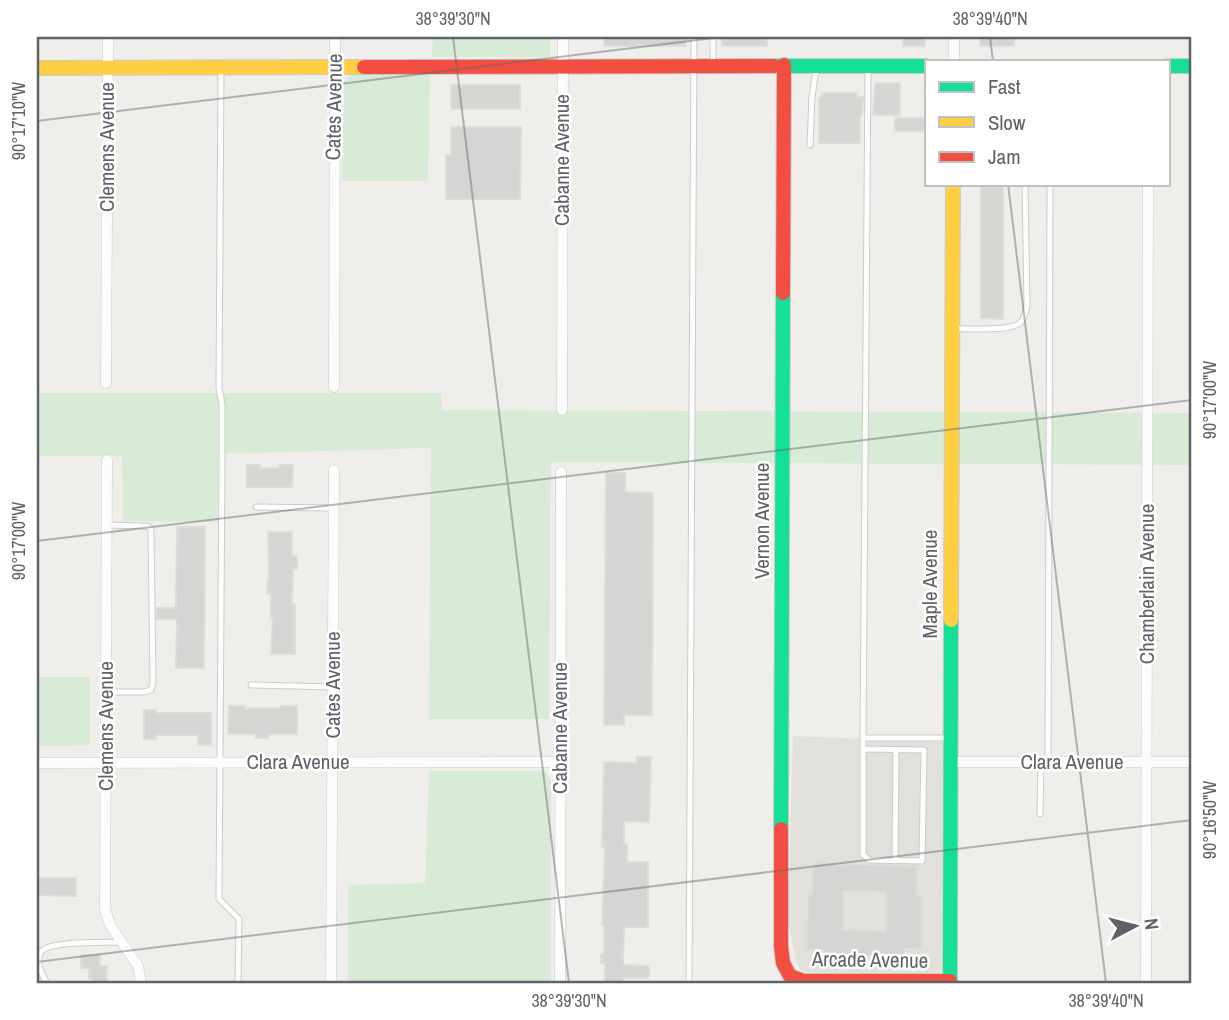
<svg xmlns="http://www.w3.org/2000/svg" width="1229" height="1020" font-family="'Archivo Narrow',sans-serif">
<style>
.education{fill:#e2e0da}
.green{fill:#d8ebd6}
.building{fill:#d6d5d3;stroke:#deddd9;stroke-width:2;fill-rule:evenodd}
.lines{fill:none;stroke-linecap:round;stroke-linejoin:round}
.lane-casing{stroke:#cbcccc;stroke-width:7}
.street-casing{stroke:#cbcccc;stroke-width:11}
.fast-casing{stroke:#cacacb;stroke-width:16}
.slow-casing{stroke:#cacacb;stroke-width:16}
.jam-casing{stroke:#cacacb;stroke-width:16}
.lane{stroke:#fdfcfc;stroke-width:5}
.street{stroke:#fdfcfc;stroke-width:10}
.fast{stroke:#16e098;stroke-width:14}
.slow{stroke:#ffcf43;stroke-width:14}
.jam{stroke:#f24e42;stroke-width:14}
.ticks{fill:none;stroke:#5f6368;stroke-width:2;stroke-opacity:0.45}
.labels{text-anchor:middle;stroke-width:5;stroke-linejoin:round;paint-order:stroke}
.street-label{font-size:21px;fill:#5f6368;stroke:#fff}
.neatline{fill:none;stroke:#5f6368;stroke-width:2.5}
.ticks-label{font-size:18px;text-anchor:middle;fill:#5f6368}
</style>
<rect width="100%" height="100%" fill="#efeeea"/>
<path class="education" d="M793 736 942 742V970L940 973 936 975 807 973 800 969 797 964 788 922Z"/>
<g class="green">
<path d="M433 37H551L550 56 546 57H432Z"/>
<path d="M353 75H430L428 181H342L344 82 348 77Z"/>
<path d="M37 393H441L442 410 1192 413V465L551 462 549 719H429L431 448 218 454V522L123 521 122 456H37Z"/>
<path d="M37 677H90V745L37 746Z"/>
<path d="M429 771H545L551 781V983H348V885L425 883Z"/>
</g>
<g class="building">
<rect x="604" y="37" width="82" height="9"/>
<rect x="722" y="37" width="45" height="9"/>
<rect x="903" y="37" width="22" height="9"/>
<rect x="980" y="37" width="34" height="9"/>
<path d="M875 83H900V115H873Z"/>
<rect x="451" y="85" width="69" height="24"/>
<path d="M822 93H857V98L863 97 862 115H860V143H819V98L822 97Z"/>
<rect x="895" y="118" width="30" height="13"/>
<path d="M451 127H521L520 199H446V155H451Z"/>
<path d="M981 184H1003V319L981 318Z"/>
<path d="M247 465H260V468H279V465H293L292 487H247Z"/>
<path d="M606 473H625V492L653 493 652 715H624V725H604Z"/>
<path d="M177 527H205L204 668H176L177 619H157V608H176Z"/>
<path d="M268 532H292V556H297V569H293L292 604H295V654H271L273 618H271V593H267L268 579H269Z"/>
<path d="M229 706H245V708H281V706H297V734H269V738H256V734H228Z"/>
<path d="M144 710H156V713H211V745H198V735H156V739H144Z"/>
<path d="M637 757H651L649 822 624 821V844H627V862H648V927H624L623 965 649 966V978H623V983H605V963H601V954H604V925H602L605 847H602L604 762 637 763Z"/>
<path d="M813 863 917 866V896H922V949H905V956L824 955V950H807L808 894H812ZM843 891 886 892V931L843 930Z"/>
<path d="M37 878H76V896L37 895Z"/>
<path d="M81 955H100V966H107L106 983H93V979H89V968H81Z"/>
</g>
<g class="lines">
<defs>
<g id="lane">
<path d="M713 65V37"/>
<path d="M868 67 863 738H949"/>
<path d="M221 68 219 388 222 404V462L219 899 239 919 238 983"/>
<path d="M810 145 812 97 816 69"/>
<path d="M955 329C970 328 1012 332 1021 322 1025 317 1026 311 1027 306L1025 184"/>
<path d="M256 507 333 508"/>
<path d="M251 685 333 687"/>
<path d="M106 692H144L151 690 153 683 151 530 149 527 145 526 107 525"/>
<path d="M863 749 924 750 922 861 869 860 863 855V738"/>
<path d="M1048 762 1050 184"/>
<path d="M1040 814 1041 762"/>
<path d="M895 860 896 750"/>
<path d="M47 983C42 975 35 962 41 952 48 940 107 943 121 942"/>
<path d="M689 983 694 37"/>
</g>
<g id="street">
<path d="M954 37V61"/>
<path d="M106 383 108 37"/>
<path d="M334 387 335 37"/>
<path d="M562 410 563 37"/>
<path d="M107 460 105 909 110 925 138 966 141 983"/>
<path d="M952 762H1192"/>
<path d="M37 763 560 762"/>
<path d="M331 983 334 470"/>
<path d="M560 983 561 472"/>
<path d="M1146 983 1148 184"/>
</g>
<g id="fast">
<path d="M773 66H926"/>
<path d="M1168 66H1192"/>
<path d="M781 829 783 293"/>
<path d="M950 983 951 620"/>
</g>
<g id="slow">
<path d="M37 68 364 67"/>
<path d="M951 620 953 184"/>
</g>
<g id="jam">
<path d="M364 67 773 66"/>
<path d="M783 293 784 65"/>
<path d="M781 829V946L783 963 790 976 804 981H950"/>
</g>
</defs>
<use href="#lane" class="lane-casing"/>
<use href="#street" class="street-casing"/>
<use href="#fast" class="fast-casing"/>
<use href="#slow" class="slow-casing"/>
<use href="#jam" class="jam-casing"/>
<use href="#lane" class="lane"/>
<use href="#street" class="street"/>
<use href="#fast" class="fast"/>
<use href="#slow" class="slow"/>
<use href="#jam" class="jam"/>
</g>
<path class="ticks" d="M453 37 569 983M990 37 993 61M37 121 722 37M1008 184 1106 983M37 541 1192 400M37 962 1192 820"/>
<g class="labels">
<g class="street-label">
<text transform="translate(334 107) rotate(-89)" y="7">Cates Avenue</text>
<text transform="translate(107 147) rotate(-90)" y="7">Clemens Avenue</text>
<text transform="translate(562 160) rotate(-90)" y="7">Cabanne Avenue</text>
<text transform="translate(762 521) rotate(-90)" y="7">Vernon Avenue</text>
<text transform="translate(930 584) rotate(-90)" y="7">Maple Avenue</text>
<text transform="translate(1147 584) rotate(-90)" y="7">Chamberlain Avenue</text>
<text transform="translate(333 685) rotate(-90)" y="7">Cates Avenue</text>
<text transform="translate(106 726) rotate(-90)" y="7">Clemens Avenue</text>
<text transform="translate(560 728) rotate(-90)" y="7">Cabanne Avenue</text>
<text x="298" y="769">Clara Avenue</text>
<text x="1072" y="769">Clara Avenue</text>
<text transform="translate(870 960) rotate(1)" y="7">Arcade Avenue</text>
</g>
</g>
<rect width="1229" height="1020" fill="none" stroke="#ffffff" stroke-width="77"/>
<rect x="925" y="60" width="245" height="126" fill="#ffffff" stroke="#bfc1c3" stroke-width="2"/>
<rect x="939" y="82" width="35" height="10" fill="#16e098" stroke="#bfc1c3" stroke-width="2"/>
<text x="988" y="94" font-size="21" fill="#5f6368">Fast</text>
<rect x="939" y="117" width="35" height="10" fill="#ffcf43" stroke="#bfc1c3" stroke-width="2"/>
<text x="988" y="130" font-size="21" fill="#5f6368">Slow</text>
<rect x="939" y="152" width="35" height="10" fill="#f24e42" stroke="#bfc1c3" stroke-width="2"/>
<text x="988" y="164" font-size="21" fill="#5f6368">Jam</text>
<g transform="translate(1135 926) rotate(83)" stroke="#ffffff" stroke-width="5" paint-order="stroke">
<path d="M0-5L12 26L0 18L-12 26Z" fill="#5f6368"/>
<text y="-10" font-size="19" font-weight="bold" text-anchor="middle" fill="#5f6368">N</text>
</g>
<rect x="38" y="38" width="1152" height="944" class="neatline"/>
<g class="ticks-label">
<text x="453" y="25">38°39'30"N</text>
<text x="990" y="25">38°39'40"N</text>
<text transform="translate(19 121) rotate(-90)" y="6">90°17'10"W</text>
<text transform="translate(1210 400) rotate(-90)" y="6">90°17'00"W</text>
<text transform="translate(19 541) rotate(-90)" y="6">90°17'00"W</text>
<text transform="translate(1210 820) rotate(-90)" y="6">90°16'50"W</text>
<text x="569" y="1007">38°39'30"N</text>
<text x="1106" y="1007">38°39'40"N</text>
</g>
</svg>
